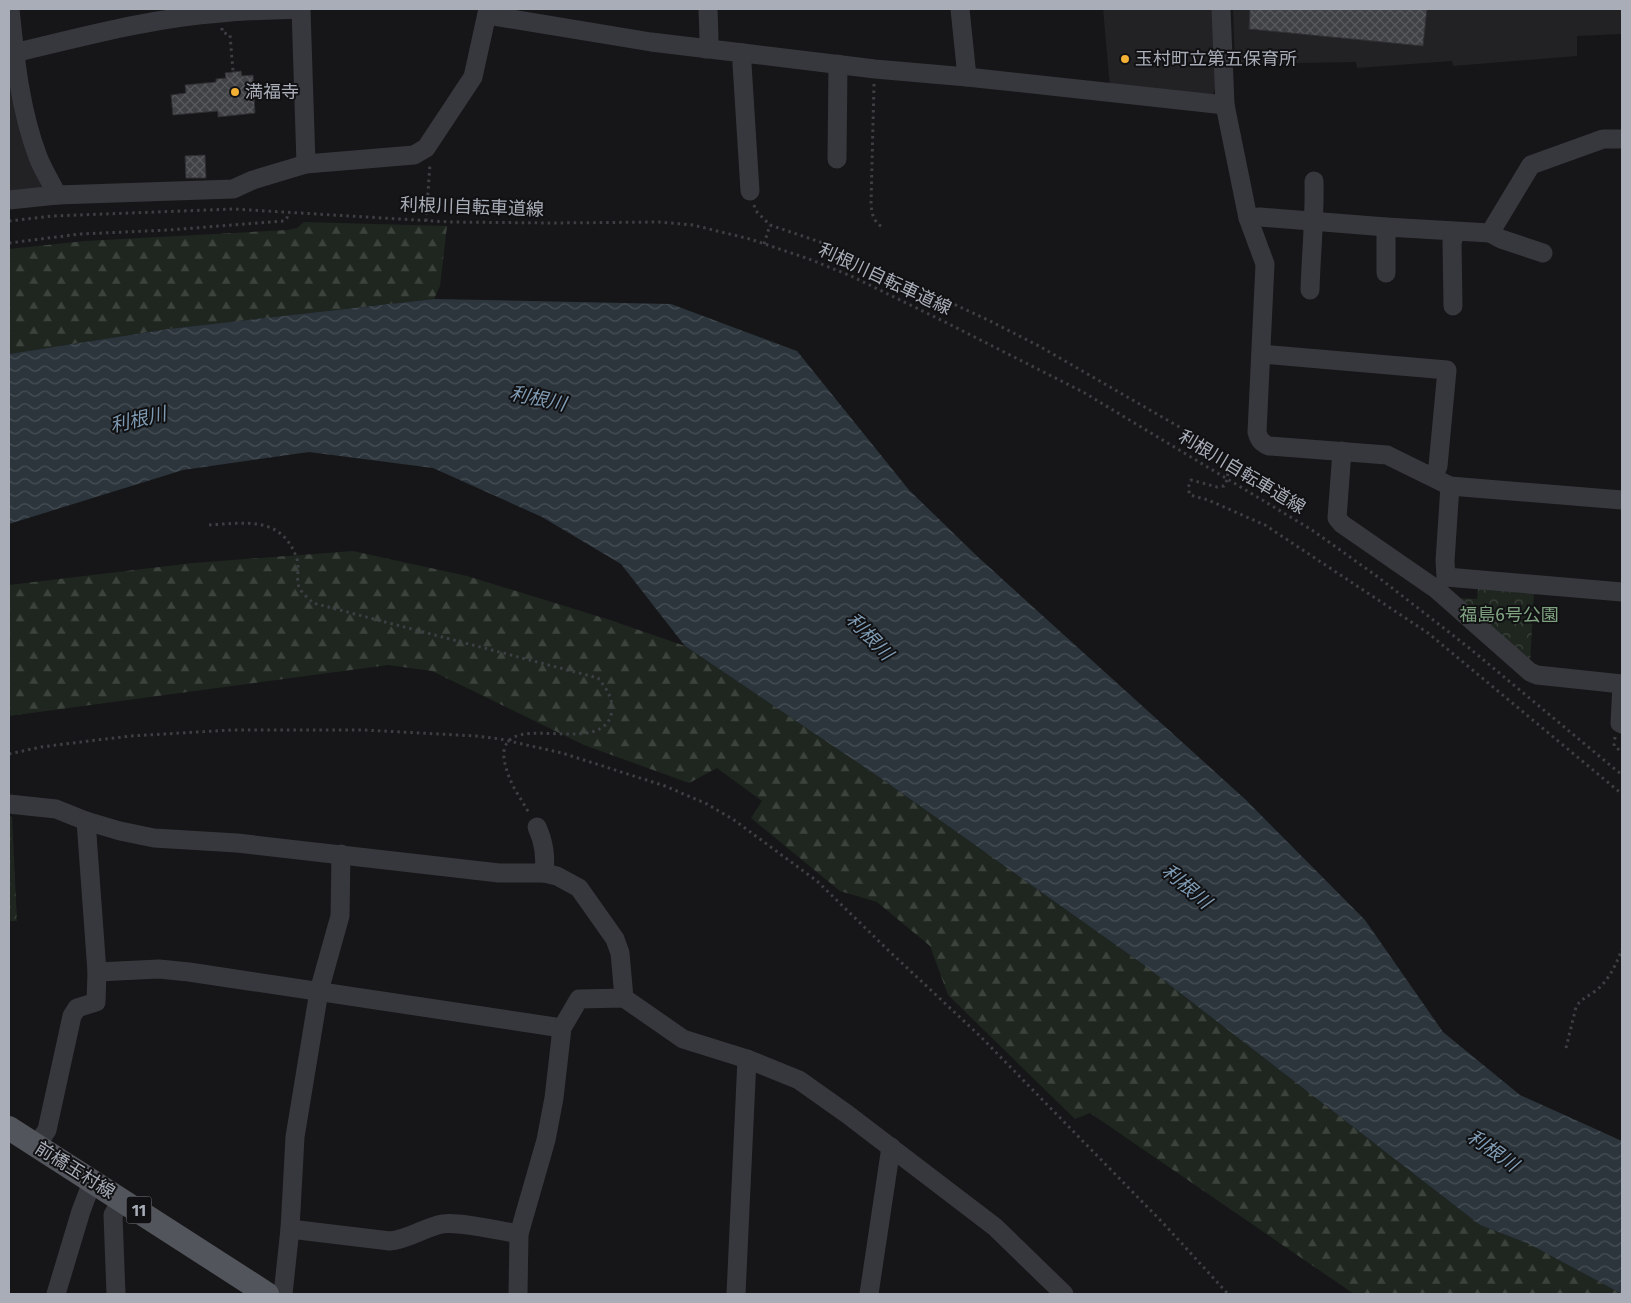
<svg xmlns="http://www.w3.org/2000/svg" width="1631" height="1303" font-family="'Fira Sans','Noto Sans JP',sans-serif">
<style>
.built{fill:#222225}
.forest{fill:url(#forest-firs)}
.park{fill:url(#park-crowns)}
.water{fill:url(#water-waves)}
.building{fill:url(#building-cross-hatch);stroke:#303034}
.lines{fill:none;stroke-linecap:round;stroke-linejoin:round}
.path{stroke:#3d3f44;stroke-width:3;stroke-dasharray:2.5 4;stroke-linecap:butt}
.minor{stroke:#37383d;stroke-width:19}
.major{stroke:#53555c;stroke-width:24}
.poi-dot{fill:#f2b134;stroke:#111113;stroke-width:2}
.labels{text-anchor:middle;stroke-width:4;stroke-linejoin:round;paint-order:stroke}
.shield{fill:#111113;stroke:#7b7e86;stroke-width:1}
.shield-label{font-size:16px;font-weight:bold;fill:#a8adb8}
.poi-label{font-size:18px;fill:#a8adb8;stroke:#111113;text-anchor:start}
.street-label{font-size:18px;fill:#a8adb8;stroke:#111113}
.park-label{font-size:18px;fill:#7fa381;stroke:#111113}
.water-label{font-size:19px;font-style:italic;fill:#7f9bb3;stroke:#111113}
</style>
<defs>
<pattern id="forest-firs" width="22" height="20" patternUnits="userSpaceOnUse" patternTransform="scale(1.25)"><rect width="22" height="20" fill="#1e261f"/><path d="M5 1l3.5 6h-7zM16 11l3.5 6h-7z" fill="#3c433d"/></pattern>
<pattern id="park-crowns" width="20" height="18" patternUnits="userSpaceOnUse" patternTransform="scale(1.25)"><rect width="20" height="18" fill="#1e261f"/><path d="M2 6a3 3 0 1 1 6 0M12 15a3 3 0 1 1 6 0" fill="none" stroke="#3c433d"/></pattern>
<pattern id="water-waves" width="16" height="10" patternUnits="userSpaceOnUse" patternTransform="scale(1.25)"><rect width="16" height="10" fill="#2c353c"/><path d="M0 5q4-4 8 0t8 0" fill="none" stroke="#485056"/></pattern>
<pattern id="building-cross-hatch" width="8" height="8" patternUnits="userSpaceOnUse" patternTransform="scale(1.25)"><rect width="8" height="8" fill="#404145"/><path d="M0 0l8 8M0 8l8-8" fill="none" stroke="#595a5e"/></pattern>
</defs>
<rect width="100%" height="100%" fill="#161618"/>
<g class="built">
<path d="M1103 9H1215L1220 75 1212 97 1110 87Z"/>
<path d="M1233 9H1622V34L1577 36V56L1453 66 1452 61 1357 68 1356 62 1235 64Z"/>
<path d="M15 83 48 187 9 194V85Z"/>
</g>
<g class="forest">
<path d="M304 222 447 226 440 286 434 299 168 329 9 354V249L85 241 288 230 297 228Z"/>
<path d="M353 551 467 576 610 620 685 646 879 777 1144 965 1480 1225 1529 1244 1622 1294H1354L1090 1113 1075 1119 948 995 930 946 877 902 840 891 751 818 762 801 717 768 689 783 584 745 432 671 388 665 9 716V585L193 563Z"/>
</g>
<g class="park">
<path d="M1478 589 1534 593 1530 663 1453 598 1477 599Z"/>
<path d="M9 816 12 817 17 921H9Z"/>
</g>
<path class="water" d="M434 299 671 304 797 351 909 490 978 557 1246 800 1365 920 1443 1032 1520 1095 1622 1141V1294L1529 1244 1480 1225 1144 965 879 777 685 646 621 564 542 517 433 468 309 452 183 470 9 524V354L168 329Z"/>
<g class="building">
<path d="M1250 9H1427L1423 46 1249 29Z"/>
<path d="M241 71 242 76 253 75 255 113 218 117V111L173 115 171 95 186 93 185 85 216 82V79L226 78 225 73Z"/>
<path d="M205 155 206 178H186L185 156Z"/>
</g>
<g class="lines">
<g class="path">
<path d="M222 28V32L230 35 233 71"/>
<path d="M874 84 871 204C872 214 873 221 882 227"/>
<path d="M754 205 756 211 770 225 823 243 988 320 1039 346 1181 428 1218 455 1228 472 1227 480 1224 486 1217 487 1191 480 1188 488 1190 495 1208 500 1265 525 1428 633 1622 794"/>
<path d="M9 221 52 216 233 209 450 222 554 223 659 222 693 225 721 232 750 239 809 259 851 276 943 321 1083 392 1312 530 1378 577 1468 647 1622 775"/>
<path d="M426 221 430 164"/>
<path d="M9 243 80 234 169 230 284 221 287 218V213"/>
<path d="M764 244 770 225"/>
<path d="M209 525C245 523 282 515 297 559 300 568 295 581 300 589 303 594 309 599 313 603L598 678C606 688 615 700 611 715 597 764 469 691 513 786 518 795 524 804 529 813"/>
<path d="M1615 737 1614 746 1622 752"/>
<path d="M9 754 41 747 89 741 131 736 231 730H364L476 736 500 739 562 753 665 786 707 804 734 820 817 881 889 951 980 1036 1164 1224 1228 1294"/>
<path d="M1566 1048 1576 1007C1581 999 1587 997 1594 992 1608 982 1616 965 1622 949"/>
</g>
<g class="minor">
<path d="M10 9C15 58 20 110 38 157 43 170 51 182 57 195"/>
<path d="M301 9 306 164"/>
<path d="M960 9 967 77"/>
<path d="M1221 9 1225 105 1248 218 1265 264 1257 432C1259 440 1262 443 1269 446L1387 455 1450 486 1622 500"/>
<path d="M487 15 651 42 743 53 875 69 967 77 1225 105"/>
<path d="M706 49 709 38 708 9"/>
<path d="M14 53C82 37 151 18 221 13 248 10 275 10 301 9"/>
<path d="M743 53 742 64 750 191"/>
<path d="M837 159 838 64"/>
<path d="M9 200 57 195 233 189 253 180 306 164 414 155 426 148 473 77 488 9"/>
<path d="M1248 218 1260 217 1386 227 1490 233 1531 165 1603 139H1622"/>
<path d="M1386 227V273"/>
<path d="M1490 233 1501 239 1543 253"/>
<path d="M1310 290C1311 254 1315 218 1314 181"/>
<path d="M1453 306 1452 242 1456 232"/>
<path d="M1261 354 1447 370 1438 466 1433 477"/>
<path d="M1342 451 1337 518 1342 524 1436 589 1530 672 1537 675 1622 684"/>
<path d="M1450 486 1445 561 1446 577 1622 592"/>
<path d="M1622 684 1620 723 1622 724"/>
<path d="M9 804 56 809 86 821 120 831 154 838 237 843 499 873H544L557 876 579 888 615 939 620 953 624 998"/>
<path d="M537 827C544 842 546 857 544 873"/>
<path d="M97 972 159 969 189 972 562 1028"/>
<path d="M36 1146 47 1130 72 1016 77 1008 96 1002 97 972 86 821"/>
<path d="M290 1229 390 1241C409 1239 423 1228 442 1224 459 1221 500 1231 519 1234"/>
<path d="M56 1294 81 1211 92 1182"/>
<path d="M116 1294 113 1215 122 1199"/>
<path d="M283 1294 290 1229 295 1137 319 991 340 916 341 854"/>
<path d="M518 1294 519 1234 546 1140 554 1098 562 1028 579 999 624 998 683 1039 747 1059 799 1080 847 1114 995 1227 1064 1294"/>
<path d="M736 1294 747 1059"/>
<path d="M869 1294 891 1147"/>
</g>
<path class="major" d="M9 1128 267 1294"/>
</g>
<g class="poi-dot">
<circle cx="1125" cy="59" r="5"/>
<circle cx="235" cy="92" r="5"/>
</g>
<g class="labels">
<rect class="shield" x="126.5" y="1196.5" width="25" height="27" rx="4"/>
<g class="shield-label">
<text x="139" y="1216">11</text>
</g>
<g class="poi-label">
<text x="1135" y="65">玉村町立第五保育所</text>
<text x="245" y="98">満福寺</text>
</g>
<g class="street-label">
<text transform="translate(472 207) rotate(2)" y="6">利根川自転車道線</text>
<text transform="translate(885 279) rotate(25)" y="6">利根川自転車道線</text>
<text transform="translate(1242 472) rotate(31)" y="6">利根川自転車道線</text>
<text transform="translate(75 1170) rotate(32)" y="6">前橋玉村線</text>
</g>
<g class="park-label">
<text x="1509" y="621">福島6号公園</text>
</g>
<g class="water-label">
<text transform="translate(538 398) rotate(12)" y="7">利根川</text>
<text transform="translate(138 419) rotate(-13)" y="7">利根川</text>
<text transform="translate(870 636) rotate(46)" y="7">利根川</text>
<text transform="translate(1187 886) rotate(40)" y="7">利根川</text>
<text transform="translate(1493 1150) rotate(35)" y="7">利根川</text>
</g>
</g>
<rect width="1631" height="1303" fill="none" stroke="#a8adb8" stroke-width="20"/>
</svg>
